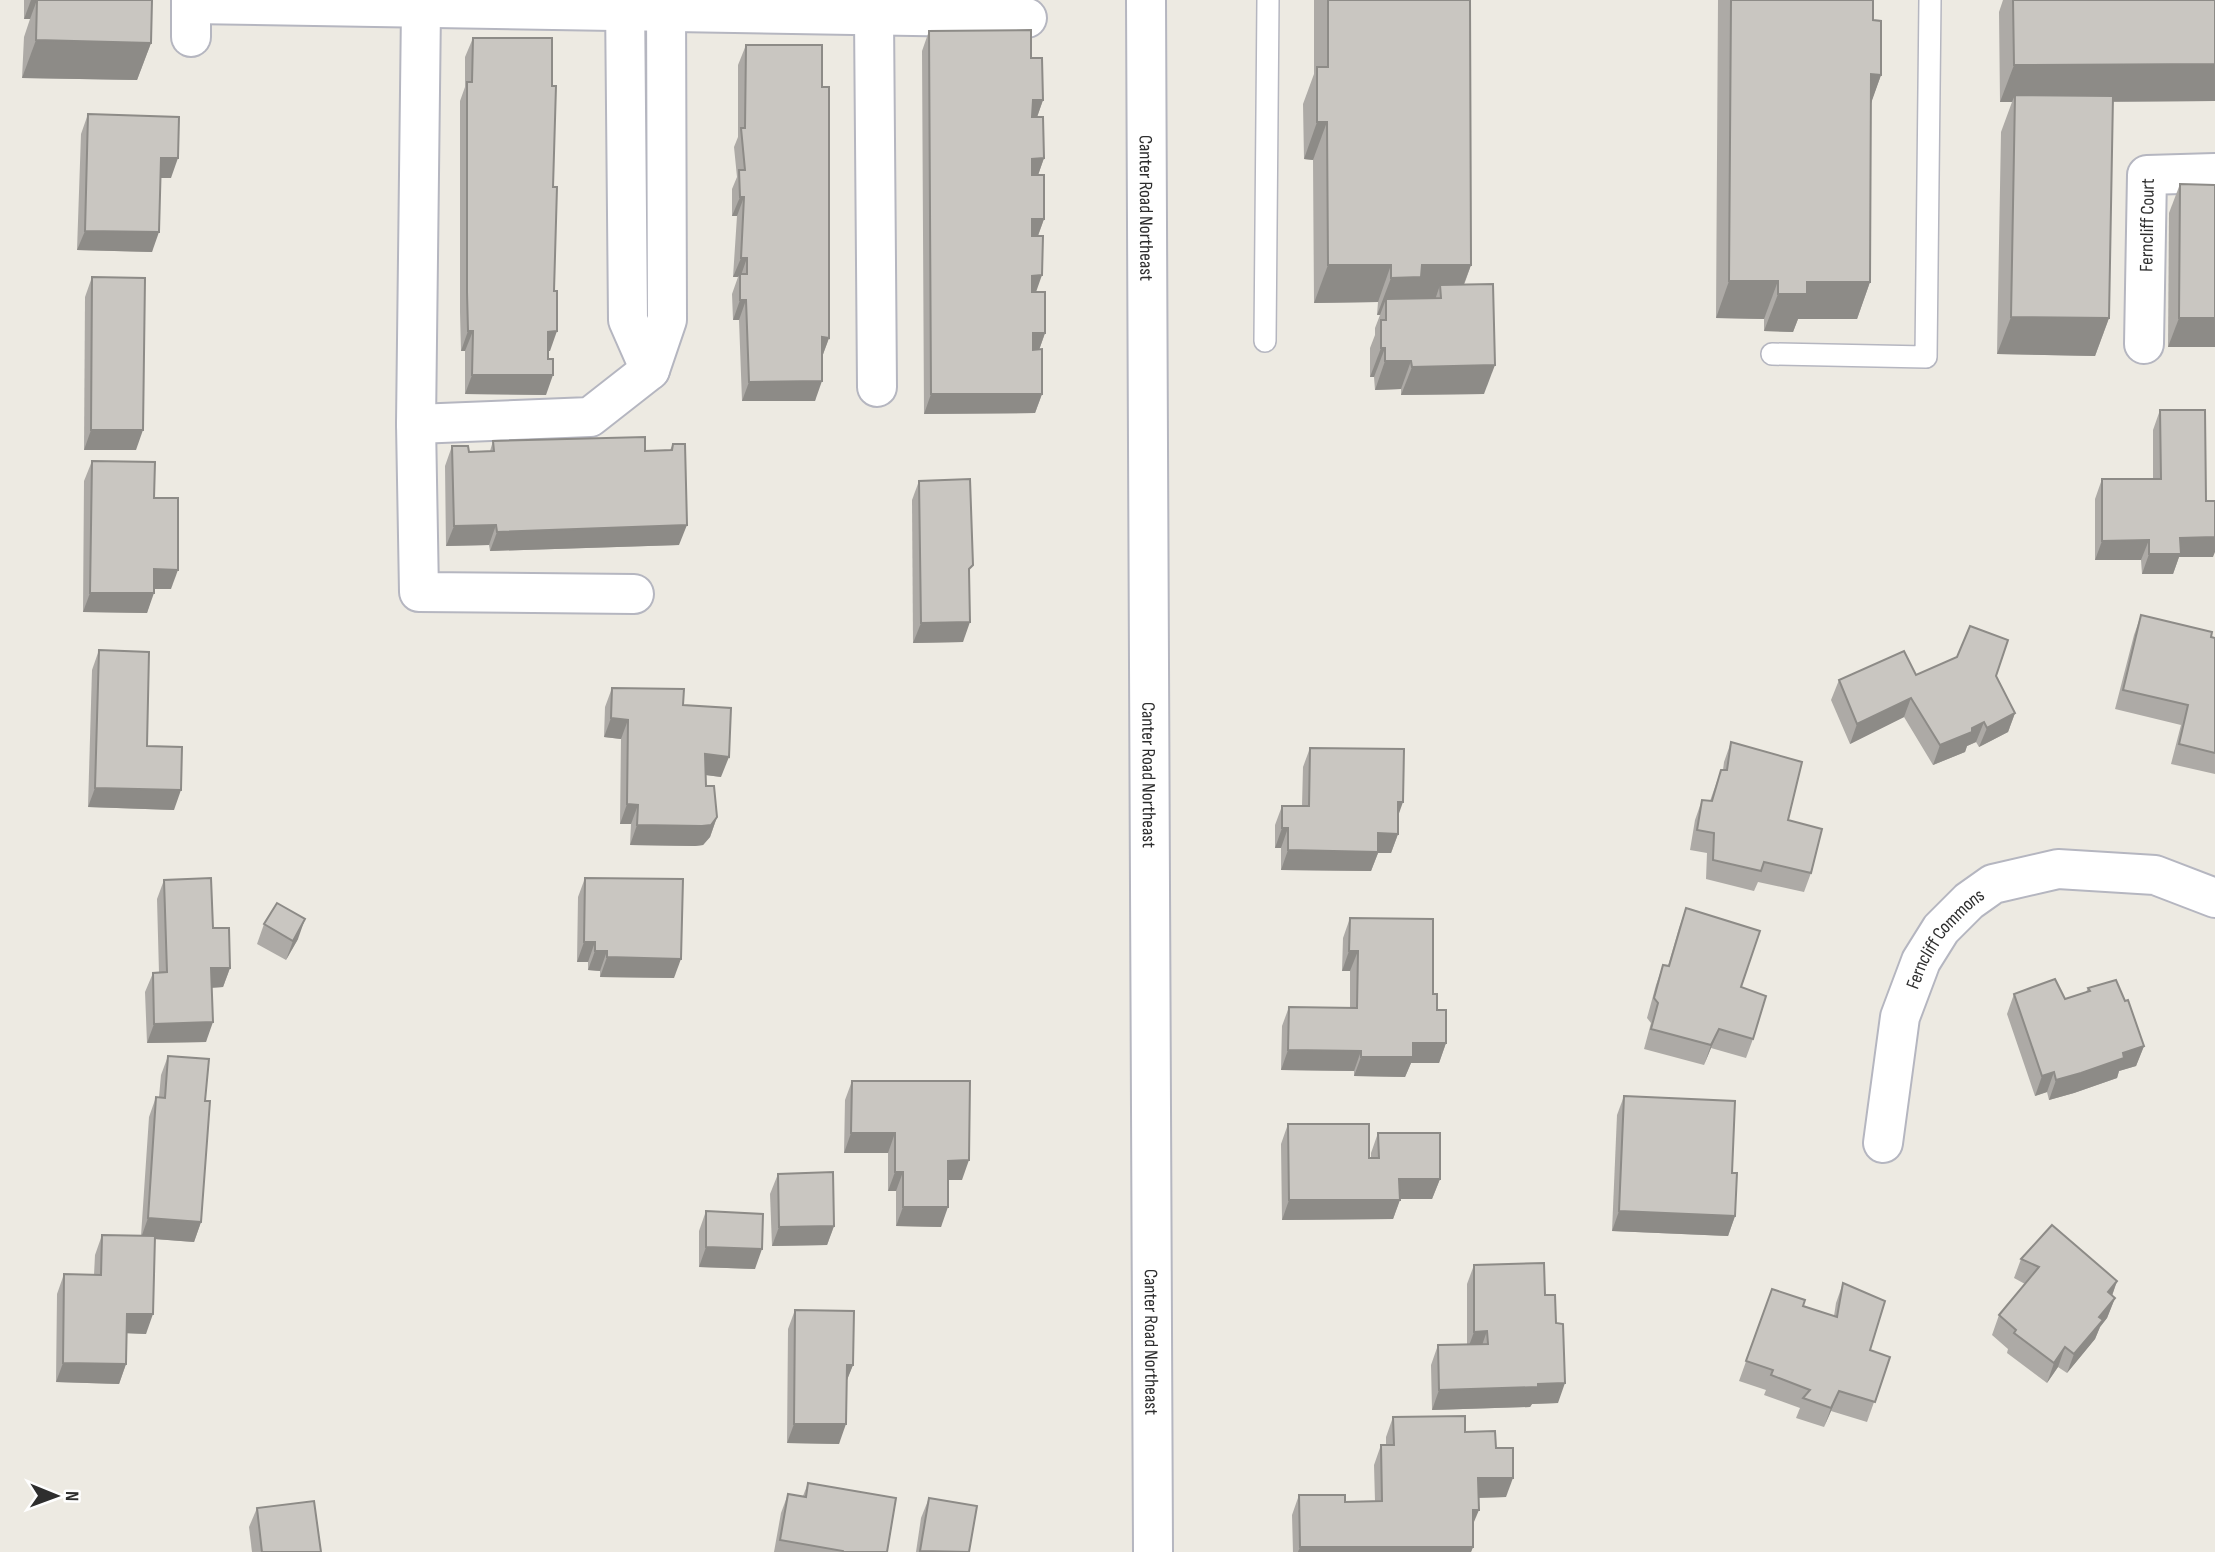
<svg xmlns="http://www.w3.org/2000/svg" width="2215" height="1552" font-family="'Sofia Sans Condensed',sans-serif">
<style>
.lines{fill:none;stroke-linecap:round;stroke-linejoin:round}
.service-casing{stroke:#b5b6c0;stroke-width:24}
.minor-casing{stroke:#b5b6c0;stroke-width:42}
.service{stroke:#fff;stroke-width:21}
.minor{stroke:#fff;stroke-width:38}
.wall{fill:#adaaa6}
.shaded-wall{fill:#8d8b87}
.building{fill:#c9c6c1;stroke:#8d8b87;stroke-width:2}
.labels{text-anchor:middle;stroke-width:7;stroke-linejoin:round;paint-order:stroke}
.street-label{font-size:19px;fill:#2e2e2e;stroke:#fff}
</style>
<rect width="100%" height="100%" fill="#edeae2"/>
<g class="lines">
<defs>
<g id="service">
<path d="M1265 341 1268 0"/>
<path d="M1772 354 1926 357 1930 0"/>
</g>
<g id="minor">
<path d="M191 0V37"/>
<path d="M625 0 628 320 650 370"/>
<path id="s1" d="M1146 0 1153 1552"/>
<path d="M191 4 1027 18"/>
<path d="M421 8 416 424 419 592 634 594"/>
<path d="M874 16 877 387"/>
<path id="s2" d="M2144 344 2147 175 2215 173"/>
<path d="M416 424 590 417 650 370 667 320 666 0"/>
<path id="s3" d="M1883 1143 1900 1017 1921 961 1941 929 1969 901 1993 884 2058 869 2155 875 2215 898"/>
</g>
</defs>
<use href="#service" class="service-casing"/>
<use href="#minor" class="minor-casing"/>
<use href="#service" class="service"/>
<use href="#minor" class="minor"/>
</g>
<g class="wall">
<path d="M24 0H152L151 43 137 80 22 78 24 37 30 19H24Z"/>
<path d="M1314 0H1470L1471 265 1464 285 1484 394 1401 395V389L1375 390 1374 377H1370V348L1375 335V328L1380 315H1377L1378 302 1314 303 1313 160 1304 159 1303 104 1314 74Z"/>
<path d="M1718 0H1873V20L1881 75 1871 102 1870 282 1857 319H1798L1793 332 1764 331V319L1716 318Z"/>
<path d="M2003 0H2215V101L2112 102 2109 318 2095 356 1997 354 2001 132 2012 102H2000L1999 12Z"/>
<path d="M929 31 1031 58 1043 100 1037 117 1044 158 1038 175 1044 219 1038 236 1036 292 1045 333 1039 350 1042 394 1035 413 924 414 922 51Z"/>
<path d="M473 38 553 187 550 351H548L546 395 465 394V351H461L460 312V101L465 87V57Z"/>
<path d="M746 45 822 87 829 338 822 357 815 401H742L739 320H733L732 294 738 277H733L737 216H732V189L737 177 734 147 738 137V65Z"/>
<path d="M88 114 171 178H160L152 252 77 250 81 134Z"/>
<path d="M2180 184 2215 185V347H2168L2169 213Z"/>
<path d="M92 277 136 450H84L85 297Z"/>
<path d="M2160 410 2206 501 2213 557H2179L2173 574H2142L2141 560H2095V499L2102 479H2153V430Z"/>
<path d="M493 441 645 451 670 450 673 444 679 545 490 551 489 545 446 546 445 466 452 446 469 452 490 451Z"/>
<path d="M92 461 154 498 171 589H154L147 613 83 612 84 481Z"/>
<path d="M919 481 969 575 963 642 913 643 912 500Z"/>
<path d="M2141 615 2215 638V774L2171 764 2181 725 2115 709 2134 635Z"/>
<path d="M99 650 147 746 174 810 88 807 92 670Z"/>
<path d="M1916 675 1996 676 2015 713 2008 732 1979 747 1976 742 1967 746 1965 752 1933 765 1904 717 1850 744 1831 700 1839 680Z"/>
<path d="M612 688 683 705 721 777 706 775V786L717 817 710 837 703 845 695 846 630 845 631 824H620L621 739 604 737 605 707Z"/>
<path d="M1731 742 1788 820 1811 873 1804 892 1758 882 1754 891 1706 879 1707 853 1690 850 1695 820 1702 800 1710 801 1721 770H1723L1724 762Z"/>
<path d="M1310 748 1398 817V834L1391 853H1378L1371 871 1281 870V848H1275V825L1282 806H1302L1303 767Z"/>
<path d="M585 878 674 978 600 977V971L588 970V962H577L578 897Z"/>
<path d="M164 880 213 928 230 968 223 987 212 988 206 1042 147 1043 145 992 153 973H159L157 899Z"/>
<path d="M1686 908 1741 987 1753 1039 1746 1058 1711 1048 1704 1065 1644 1049 1651 1023 1647 1018 1656 985 1663 965 1668 966 1679 928Z"/>
<path d="M1350 918 1433 994 1446 1043 1439 1063H1411L1405 1077 1354 1076V1071L1281 1070 1282 1026 1289 1007 1350 1008V971H1342L1343 938Z"/>
<path d="M264 924 298 939 286 960 257 944Z"/>
<path d="M2088 988 2144 1046 2136 1066 2119 1071 2117 1078 2074 1093 2049 1100 2047 1092 2035 1096 2007 1014 2014 994 2065 999 2086 992Z"/>
<path d="M168 1056 201 1222 194 1242 155 1239 146 1334 127 1333 126 1364 119 1384 56 1382 57 1294 64 1274 94 1275 95 1255 102 1235 141 1236 149 1117 156 1097H159L161 1075Z"/>
<path d="M852 1081 962 1180H948L941 1227 896 1226V1191H888V1153H844L845 1100Z"/>
<path d="M1624 1096 1732 1173 1735 1216 1728 1236 1612 1231 1617 1115Z"/>
<path d="M1288 1124 1369 1158H1371V1153L1378 1133 1440 1179 1432 1199H1400L1393 1219 1282 1220 1281 1144Z"/>
<path d="M778 1174 834 1226 827 1245 772 1246 770 1194Z"/>
<path d="M706 1211 755 1269 699 1267V1231Z"/>
<path d="M2021 1259 2117 1281 2112 1296 2115 1298 2107 1318 2100 1327 2095 1339 2067 1373 2058 1367 2047 1383 2007 1353 2008 1349 1992 1335 1999 1315 2025 1284 2014 1278Z"/>
<path d="M1474 1265 1545 1295 1558 1403 1532 1404 1530 1407 1432 1410 1431 1365 1438 1345 1467 1344V1284Z"/>
<path d="M1843 1283 1870 1350 1890 1357 1867 1422 1831 1411 1824 1427 1796 1418 1800 1408 1764 1395 1766 1390 1739 1381 1772 1289 1803 1306 1834 1316 1836 1303Z"/>
<path d="M795 1310 853 1365 846 1382 839 1444 787 1443 788 1329Z"/>
<path d="M1393 1417 1465 1432 1496 1448 1506 1497 1478 1498 1473 1525V1547L1471 1552H1293L1292 1515 1299 1495 1345 1502 1375 1501 1374 1465 1381 1445H1386V1437Z"/>
<path d="M808 1483 887 1552H774L781 1513 788 1494 803 1496Z"/>
<path d="M929 1498 969 1552H916L921 1518Z"/>
<path d="M257 1508 321 1552H252L249 1527Z"/>
</g>
<g class="shaded-wall">
<path d="M31 0H37L30 19H24Z"/>
<path d="M36 40 151 43 137 80 22 78Z"/>
<path d="M2215 64V101L2015 102V95L2012 102H2000L2014 65Z"/>
<path d="M1871 74 1881 75 1868 112Z"/>
<path d="M1033 100H1043L1036 120H1025Z"/>
<path d="M1317 122H1327L1313 160 1304 159Z"/>
<path d="M161 158H178L171 178H154Z"/>
<path d="M1044 158 1037 178H1024L1032 159Z"/>
<path d="M740 197H744L737 216H732Z"/>
<path d="M1032 219H1044L1037 238 1025 239Z"/>
<path d="M85 231 159 232 152 252 77 250Z"/>
<path d="M741 258H747L740 278V274L738 277H733Z"/>
<path d="M1328 265H1391L1378 302 1314 303Z"/>
<path d="M1422 265H1471L1457 302 1441 298 1440 285 1434 303 1386 299 1380 315H1377L1391 278Z"/>
<path d="M1042 275 1035 295H1025L1032 276Z"/>
<path d="M1729 281H1778L1764 319 1716 318Z"/>
<path d="M1807 282H1870L1857 319H1798L1793 332 1764 331 1778 294Z"/>
<path d="M740 300H746L739 320H733Z"/>
<path d="M2011 317 2109 318 2095 356 1997 354Z"/>
<path d="M2179 318H2215V347H2168Z"/>
<path d="M468 331H473L465 351H461Z"/>
<path d="M557 331 550 351H540L548 332Z"/>
<path d="M1033 333H1045L1038 353H1026Z"/>
<path d="M822 337 829 338 822 357Z"/>
<path d="M1381 348H1385L1374 377H1370Z"/>
<path d="M1385 361H1411L1401 389 1375 390Z"/>
<path d="M1495 365 1484 394 1401 395 1412 367Z"/>
<path d="M472 375H553L546 395 465 394Z"/>
<path d="M822 381 815 401H742L749 382Z"/>
<path d="M931 394H1042L1035 413 924 414Z"/>
<path d="M91 430H143L136 450H84Z"/>
<path d="M496 525 489 545 446 546 454 526Z"/>
<path d="M687 525 679 545 490 551 497 532Z"/>
<path d="M2215 537V552L2213 557H2179L2173 574H2142L2149 554 2180 538Z"/>
<path d="M2149 540 2141 560H2095L2102 541Z"/>
<path d="M154 569 178 570 171 589H147Z"/>
<path d="M90 593H154L147 613 83 612Z"/>
<path d="M970 622 963 642 913 643 921 623Z"/>
<path d="M1911 698 1904 717 1850 744 1857 724Z"/>
<path d="M2015 713 2008 732 1979 747 1987 728Z"/>
<path d="M611 718 628 720 621 739 604 737Z"/>
<path d="M1984 722 1976 742 1967 746 1965 752 1933 765 1940 745Z"/>
<path d="M705 754 729 757 721 777 698 774Z"/>
<path d="M95 788 181 790 174 810 88 807Z"/>
<path d="M1398 802H1403L1396 822Z"/>
<path d="M627 804 638 805 631 824H620Z"/>
<path d="M717 817 710 837 703 845 695 846 630 845 637 825Z"/>
<path d="M1282 828H1288L1281 848H1275Z"/>
<path d="M1378 833 1398 834 1391 853H1378L1371 871 1281 870 1288 850Z"/>
<path d="M305 919 298 939 286 960 293 941Z"/>
<path d="M584 942H595L588 962H577Z"/>
<path d="M595 951H607L600 971 588 970Z"/>
<path d="M1349 951H1358L1350 971H1342Z"/>
<path d="M607 957 681 959 674 978 600 977Z"/>
<path d="M211 968H230L223 987 204 988Z"/>
<path d="M213 1022 206 1042 147 1043 154 1024Z"/>
<path d="M1719 1029 1711 1048 1704 1065 1711 1045Z"/>
<path d="M1413 1043H1446L1439 1063H1411L1405 1077 1354 1076 1361 1057Z"/>
<path d="M2144 1046 2136 1066 2119 1071 2117 1078 2074 1093 2049 1100 2056 1080 2123 1053Z"/>
<path d="M1288 1050 1361 1051 1354 1071 1281 1070Z"/>
<path d="M2054 1072 2047 1092 2035 1096 2042 1076Z"/>
<path d="M851 1133H895L888 1153H844Z"/>
<path d="M969 1160 962 1180H941L948 1161Z"/>
<path d="M895 1172H903L896 1191H888Z"/>
<path d="M1399 1179H1440L1432 1199H1392Z"/>
<path d="M1289 1200H1400L1393 1219 1282 1220Z"/>
<path d="M903 1207H948L941 1227 896 1226Z"/>
<path d="M1619 1211 1735 1216 1728 1236 1612 1231Z"/>
<path d="M148 1218 201 1222 194 1242 141 1238Z"/>
<path d="M834 1226 827 1245 772 1246 779 1227Z"/>
<path d="M706 1247 762 1249 755 1269 699 1267Z"/>
<path d="M2117 1281 2110 1301 2108 1292Z"/>
<path d="M2115 1298 2107 1318 2100 1327 2095 1339 2067 1373 2074 1354 2099 1317Z"/>
<path d="M127 1314H153L146 1334 120 1333Z"/>
<path d="M1487 1331 1480 1351H1467L1474 1332Z"/>
<path d="M2065 1347 2058 1367 2047 1383 2054 1363Z"/>
<path d="M63 1363 126 1364 119 1384 56 1382Z"/>
<path d="M847 1365H853L845 1385Z"/>
<path d="M1565 1383 1558 1403 1532 1404 1530 1407 1432 1410 1439 1390Z"/>
<path d="M1839 1391 1831 1411 1824 1427 1831 1408Z"/>
<path d="M794 1424H846L839 1444 787 1443Z"/>
<path d="M1478 1478H1513L1506 1497 1471 1498Z"/>
<path d="M1473 1510H1479L1471 1529Z"/>
<path d="M1300 1547H1473L1471 1552H1298Z"/>
</g>
<g class="building">
<path d="M37 0H152L151 43 36 40Z"/>
<path d="M1328 0H1470L1471 265H1422L1421 277 1391 278V265H1328L1327 122H1317V67H1328Z"/>
<path d="M1731 0H1873V20L1881 21V75L1871 74 1870 282H1807V294H1778V281H1729Z"/>
<path d="M2013 0H2215V64L2014 65Z"/>
<path d="M1031 30V58H1042L1043 100H1033L1032 117H1043L1044 158 1032 159V175H1044V219H1032V236H1043L1042 275 1032 276V292H1045V333H1033V350L1042 349V394H931L929 31Z"/>
<path d="M473 38H552V86H556L553 187H557L554 291H557V331L548 332V359H553V375H472L473 331H468L467 292V82H472Z"/>
<path d="M746 45H822V87H829V338L822 337V381L749 382 746 300H740V274H747V258H741L744 197H740L739 170H745L741 128H745Z"/>
<path d="M2015 95 2113 96 2109 318 2011 317Z"/>
<path d="M88 114 179 117 178 158H161L159 232 85 231Z"/>
<path d="M2180 184 2215 185V318H2179Z"/>
<path d="M92 277 145 278 143 430H91Z"/>
<path d="M1493 284 1495 365 1412 367 1411 361H1385V348H1381V320H1386V299L1441 298 1440 285Z"/>
<path d="M2160 410H2205L2206 501H2215V537L2180 538 2181 554H2149V540L2102 541V479H2161Z"/>
<path d="M645 437V451L672 450 673 444H685L687 525 497 532 496 525 454 526 452 446H468L469 452 494 451 493 441Z"/>
<path d="M92 461 155 462 154 498H178V570L154 569V593H90Z"/>
<path d="M970 479 973 565 969 569 970 622 921 623 919 481Z"/>
<path d="M2141 615 2212 632 2211 637 2215 638V753L2179 744 2188 705 2123 690Z"/>
<path d="M1970 626 2008 640 1996 676 2015 713 1987 728 1984 722 1972 728V732L1940 745 1911 698 1857 724 1839 680 1904 651 1916 675 1957 657Z"/>
<path d="M99 650 149 652 147 746 182 747 181 790 95 788Z"/>
<path d="M612 688 684 689 683 705 731 708 729 757 705 754 706 786H714L717 817 711 825 702 826 637 825 638 805 627 804 628 720 611 718Z"/>
<path d="M1731 742 1802 762 1788 820 1822 829 1811 873 1764 862 1761 871 1713 860 1714 833 1697 830 1702 800 1712 801 1721 770H1727Z"/>
<path d="M1310 748 1404 749 1403 802H1398V834L1378 833V852L1288 850V828H1282V806H1309Z"/>
<path d="M211 878 213 928H229L230 968H211L213 1022 154 1024 153 973 167 972 164 880Z"/>
<path d="M585 878 683 879 681 959 607 957V951H595V942H584Z"/>
<path d="M277 903 305 919 293 941 264 924Z"/>
<path d="M1686 908 1760 931 1741 987 1766 996 1753 1039 1719 1029 1711 1045 1651 1029 1658 1003 1654 998 1663 965 1669 966Z"/>
<path d="M1350 918 1433 919V994H1437V1010H1446V1043H1413V1057H1361V1051L1288 1050 1289 1007 1357 1008 1358 951H1349Z"/>
<path d="M2055 979 2065 999 2090 991 2088 988 2116 980 2125 1001 2128 1000 2144 1046 2123 1053 2124 1058 2081 1073 2056 1080 2054 1072 2042 1076 2014 994Z"/>
<path d="M168 1056 209 1059 205 1101H210L201 1222 148 1218 156 1097 165 1098Z"/>
<path d="M852 1081H970L969 1160 948 1161V1207H903V1172H895V1133H851Z"/>
<path d="M1624 1096 1735 1101 1732 1173H1737L1735 1216 1619 1211Z"/>
<path d="M1288 1124H1369V1158H1379L1378 1133H1440V1179H1399L1400 1200H1289Z"/>
<path d="M833 1172 834 1226 779 1227 778 1174Z"/>
<path d="M706 1211 763 1214 762 1249 706 1247Z"/>
<path d="M2052 1225 2117 1281 2108 1292 2115 1298 2099 1317 2103 1320 2074 1354 2065 1347 2054 1363 2014 1333 2016 1330 1999 1315 2039 1267 2021 1259Z"/>
<path d="M102 1235 155 1236 153 1314H127L126 1364 63 1363 64 1274 101 1275Z"/>
<path d="M1544 1263 1545 1295H1555L1556 1323 1563 1324 1565 1383 1538 1384V1387L1439 1390 1438 1345 1488 1344 1487 1331 1474 1332V1265Z"/>
<path d="M1843 1283 1885 1301 1870 1350 1890 1357 1875 1402 1839 1391 1831 1408 1803 1398 1810 1390 1771 1375 1773 1370 1746 1361 1772 1289 1805 1300 1803 1306 1837 1317Z"/>
<path d="M795 1310 854 1311 853 1365H847L846 1424H794Z"/>
<path d="M1465 1416V1432L1495 1431 1496 1448H1513V1478H1478L1479 1510H1473V1547H1300L1299 1495H1345V1502L1382 1501 1381 1445H1394L1393 1417Z"/>
<path d="M808 1483 896 1498 887 1552H843V1551L780 1540 788 1494 806 1497Z"/>
<path d="M929 1498 977 1506 969 1552 920 1551Z"/>
<path d="M314 1501 321 1552H262L257 1508Z"/>
</g>
<g class="labels">
<g class="street-label">
<text dy="7" stroke="none"><textPath href="#s1" startOffset="208">Canter Road Northeast</textPath></text>
<text dy="7" stroke="none"><textPath href="#s2" startOffset="119">Ferncliff Court</textPath></text>
<text dy="7" stroke="none"><textPath href="#s1" startOffset="775">Canter Road Northeast</textPath></text>
<text dy="7" stroke="none"><textPath href="#s3" startOffset="219">Ferncliff Commons</textPath></text>
<text dy="7" stroke="none"><textPath href="#s1" startOffset="1342">Canter Road Northeast</textPath></text>
</g>
</g>
<g transform="translate(56 1496) rotate(91)" stroke="#ffffff" stroke-width="5" paint-order="stroke">
<path d="M0-5L12 26L0 18L-12 26Z" fill="#2e2e2e"/>
<text y="-10" font-size="19" font-weight="bold" text-anchor="middle" fill="#2e2e2e">N</text>
</g>
</svg>
